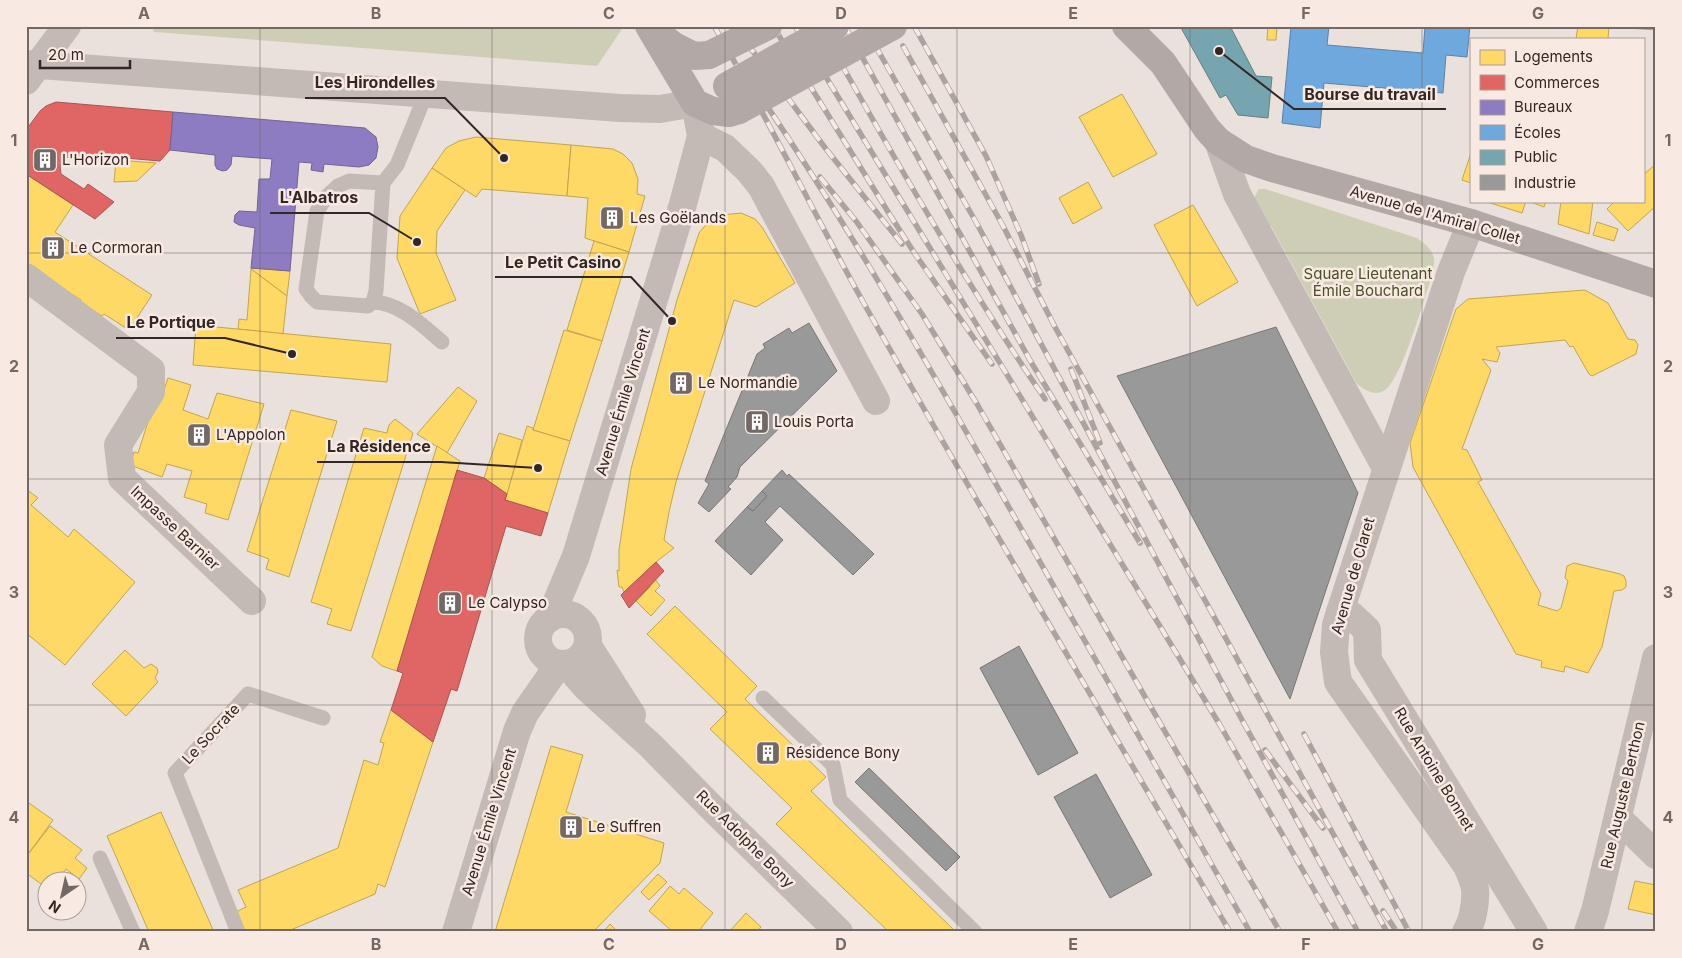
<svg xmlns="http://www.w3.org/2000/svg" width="1682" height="958" font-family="Inter,sans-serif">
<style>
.green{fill:#ceceb6}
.homes{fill:#ffd966;stroke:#c2a452}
.shops{fill:#e06666;stroke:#ac5352}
.offices{fill:#8e7cc3;stroke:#736294}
.schools{fill:#6fa8dc;stroke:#5d81a5}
.public{fill:#76a5af;stroke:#627f86}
.industry{fill:#999;stroke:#7a7776}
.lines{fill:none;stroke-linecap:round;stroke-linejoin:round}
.service{stroke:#c3bab6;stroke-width:15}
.minor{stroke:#c3bab6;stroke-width:28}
.tertiary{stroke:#c3bab6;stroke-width:28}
.primary{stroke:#b2a8a5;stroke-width:28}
.rail-casing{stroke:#aaa3a0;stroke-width:5.5}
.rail{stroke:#f8eae2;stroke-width:4;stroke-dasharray:11;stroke-linecap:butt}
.primary-bridge{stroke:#b2a8a5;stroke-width:28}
.grid{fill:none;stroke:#736865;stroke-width:1;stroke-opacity:0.55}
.labels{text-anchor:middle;stroke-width:5;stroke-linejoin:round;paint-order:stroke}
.poi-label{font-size:15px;fill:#332725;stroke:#f8eae2;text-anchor:start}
.street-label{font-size:15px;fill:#332725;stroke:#f8eae2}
.park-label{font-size:15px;fill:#495129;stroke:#f8eae2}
.leader{fill:none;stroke:#332725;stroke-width:2}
.callout-dot{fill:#332725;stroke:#f8eae2;stroke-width:2}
.callout-label{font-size:16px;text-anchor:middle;font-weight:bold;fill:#332725;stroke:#f8eae2;stroke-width:5;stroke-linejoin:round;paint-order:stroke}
.neatline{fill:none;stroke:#736865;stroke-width:2}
.grid-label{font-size:16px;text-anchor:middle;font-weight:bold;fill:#736865}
</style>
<rect width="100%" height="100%" fill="#eae1dc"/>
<g class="green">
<path d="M152 26H621L622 29 597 66 154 32Z"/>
<path d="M1259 189H1265L1417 238C1435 251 1437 257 1431 278 1423 302 1403 376 1385 390 1375 397 1365 390 1357 384L1271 226 1262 228C1257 214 1249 202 1259 189Z"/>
</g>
<g class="homes">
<path d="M1268 26H1277L1276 40H1267Z"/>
<path d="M1578 26H1609L1608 39H1576Z"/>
<path d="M1628 26H1656V30L1628 28Z"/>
<path d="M1122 94 1157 154 1113 177 1079 117Z"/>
<path d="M476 137 571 145 567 196 482 189 476 197 432 168 446 148 459 141Z"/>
<path d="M571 145 613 149 623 154 632 163 638 179 637 194 645 196 629 252 585 238 588 198 567 196Z"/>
<path d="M1471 153V183L1462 180Z"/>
<path d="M116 160 156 163 137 181 114 182Z"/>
<path d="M1656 164V206L1628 231 1607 209 1615 201H1643V175Z"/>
<path d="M432 168 465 190 437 231 436 253 456 300 420 314 397 258 400 216Z"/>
<path d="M26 174 73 205 55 232 152 295 129 330 104 314 102 316 80 302 81 300 26 264Z"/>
<path d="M1088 182 1102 208 1073 224 1059 198Z"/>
<path d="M1484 201H1526L1522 213Z"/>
<path d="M1528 201H1546L1544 207Z"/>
<path d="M1561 201H1593L1589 234 1558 224Z"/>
<path d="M1193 205 1238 282 1197 306 1154 225Z"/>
<path d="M741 213 755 219 762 227 795 283 756 307 734 300 676 482 669 512 664 540 674 548 656 562 624 592 622 587H619L617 570 619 571V550L631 469 677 300 699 233 703 228 711 221 722 215Z"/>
<path d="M1597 222 1618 229 1614 241 1593 235Z"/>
<path d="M594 241 629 252 602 341 567 330Z"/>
<path d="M251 268 290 271 287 296 251 269Z"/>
<path d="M251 269 287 296 283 334 238 329 239 319 247 320Z"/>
<path d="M1585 290 1608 303 1628 339 1635 340 1638 345 1636 354 1592 376 1589 374 1573 346 1570 347 1565 340 1496 347 1500 353 1497 362 1482 359 1491 370 1462 449 1467 450 1482 480 1478 482 1541 594 1538 605 1557 611 1561 608 1568 581 1565 578 1567 566 1574 563 1620 574 1624 576 1626 581V587L1622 590 1614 591 1602 647 1588 673 1565 666 1564 672 1541 667 1542 661 1516 654 1413 467 1410 443 1456 309 1468 299Z"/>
<path d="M196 325 391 344 387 382 193 365Z"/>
<path d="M564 330 602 341 570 441 533 430Z"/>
<path d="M168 378 191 385 183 410 208 419 217 393 264 404 228 520 205 513 207 504 184 497 192 471 167 464 162 477 130 465 134 452 138 453 156 397 161 399Z"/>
<path d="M458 387 477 401 447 453 417 434Z"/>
<path d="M291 410 337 421 289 577 266 569 269 559 247 551Z"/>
<path d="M395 419 413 433 351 631 327 624 332 609 311 602 364 428 387 433 389 425Z"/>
<path d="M527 426 533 428V430L570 441 548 513 505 500Z"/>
<path d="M499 433 522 440 507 494 484 478Z"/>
<path d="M437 446 460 461 397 671 382 666 372 657Z"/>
<path d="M26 489 38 498 31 505 68 537 74 529 135 582 65 665 26 633Z"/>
<path d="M655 579 660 586 655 591 665 600 651 616 636 601 650 587 649 585Z"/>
<path d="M675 606 757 686 745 699 826 777 811 791 956 932H889L776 824 792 808 710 729 727 712 647 634Z"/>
<path d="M125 650 144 668 151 664 157 668 158 672 155 678 158 682 126 716 92 684Z"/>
<path d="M391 710 433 742 385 887 378 884 375 894 286 932H244L236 912 246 907 238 890 338 848 364 760 378 765 384 743 380 742Z"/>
<path d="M551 746 583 755 566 812 664 843 660 863 593 932H495Z"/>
<path d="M26 801 53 820 26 857Z"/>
<path d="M161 812 176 846 214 932H149L107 836Z"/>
<path d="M50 826 82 850 75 858 87 868 79 879 66 869 58 880H48V889L26 873V857Z"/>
<path d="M658 874 667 882 649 900 641 892Z"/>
<path d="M1635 881 1656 885V915L1628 909Z"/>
<path d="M670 886 679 894 684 888 713 913 698 932H673L649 911Z"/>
<path d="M746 913 761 927 757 932H729Z"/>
<path d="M610 924 618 932H603Z"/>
</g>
<g class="shops">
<path d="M56 102 173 112 170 150 160 161 102 156 99 152V160L78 159 73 156 65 158 60 166 61 174 84 189 88 184 114 202 95 219 26 174V130L40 111 46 106Z"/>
<path d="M457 470 484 478 507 494 505 500 548 513 541 536 506 526 457 691 451 689 433 742 391 710 403 673 397 671Z"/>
<path d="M656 562 664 571 629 608 621 595Z"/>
</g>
<path class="offices" d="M173 112 365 128 376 137 378 147 376 158 369 165 359 167 324 164 323 172 311 170 312 163 299 162 290 271 251 268 255 228 239 225 234 222 235 215 239 211 257 212 259 179H270L272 159 232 156 231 165 227 170 223 171 217 169 215 165V155L170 150Z"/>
<path class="schools" d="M1291 26H1329L1327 45 1423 53 1425 26H1470L1467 57 1446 55 1443 93 1324 83 1320 128 1282 123Z"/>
<path class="public" d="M1180 26H1230L1256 76 1272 77 1268 118 1238 115 1226 95 1220 98Z"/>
<g class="industry">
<path d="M809 323 837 371 740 467 737 477 728 487 731 489 709 512 698 503 709 484 705 481 757 354 765 348 763 344 789 328 792 333Z"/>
<path d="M1276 327 1358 493 1290 699 1117 376Z"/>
<path d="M782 470 787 476 789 474 874 554 853 575 780 506 765 522 783 540 751 575 715 541 747 507 753 511 767 496 762 491Z"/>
<path d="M762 491 767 496 753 511 747 507Z"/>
<path d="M1019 646 1078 753 1038 775 980 668Z"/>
<path d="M869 768 960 857 946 871 855 782Z"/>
<path d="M1096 774 1152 875 1110 898 1054 797Z"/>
</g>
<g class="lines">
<g class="service">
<path d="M349 181 383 183 376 291 373 302 368 306 317 302 311 296 306 289 317 211 327 196 338 186Z"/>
<path d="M383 183 397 165 426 94"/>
<path d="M373 302C400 303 422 325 442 342"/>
<path d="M763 698 833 765 840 800 975 932"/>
<path d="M100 858 133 932"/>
<path d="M238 932 175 773 248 694 323 718"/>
</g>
<g class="minor">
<path d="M26 81 67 26"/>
<path d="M701 136 725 148 749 171 761 186 876 401"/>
<path d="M1218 141 1237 194 1386 468"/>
<path d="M26 277 151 370V392L118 445 122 478 252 601"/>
<path d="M1340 612 1351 615 1367 630 1368 660 1534 932"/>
<path d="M588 646 632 715"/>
<path d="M566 664 587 688 651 746 715 811 839 932"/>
<path d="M1618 818 1656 855"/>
<path d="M1466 932C1473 921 1476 902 1475 889 1474 882 1470 873 1467 866L1338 682 1334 652 1336 625 1340 612 1451 272 1471 223"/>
<path d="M1588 932 1595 911 1656 658"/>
</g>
<g class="tertiary">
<path d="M26 64 620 108 660 109 695 103 701 136 683 204 576 556 550 618"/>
<circle cx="563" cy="639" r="25"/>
<path d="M456 932 517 731 525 713 559 664"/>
</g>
<g class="primary">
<path d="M649 26 695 103 713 111 729 113 739 110"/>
<path d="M1126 26 1163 63 1207 129 1218 141 1246 159 1272 168 1471 223 1656 284"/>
<path d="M656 32 674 46 694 56 709 55"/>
</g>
<defs>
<g id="rail">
<path d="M714 26C770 121 817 221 871 316 988 523 1110 727 1230 932"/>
<path d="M734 26 826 149 902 244"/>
<path d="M773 26 890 215 915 254 992 364"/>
<path d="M795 26 1220 725 1338 932"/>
<path d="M820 26C891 153 963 279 1045 399"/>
<path d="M845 26 1031 362 1140 543"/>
<path d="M864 26 976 222 1241 718 1358 932"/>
<path d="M914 26 986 156 1021 235 1039 284"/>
<path d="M903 46 1002 224 1055 327 1387 932"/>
<path d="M761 97C851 230 931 369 1010 509 1090 650 1170 791 1250 932"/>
<path d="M820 177 856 221 922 314 977 404 1280 932"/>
<path d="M1071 369 1100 443"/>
<path d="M1304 734 1409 932"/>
<path d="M1265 750 1323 828"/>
<path d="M1383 911 1397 932"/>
</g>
</defs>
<use href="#rail" class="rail-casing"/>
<use href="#rail" class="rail"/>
<g class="primary-bridge">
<path d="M709 55 768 26"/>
<path d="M727 86 835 26"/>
<path d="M739 110 893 26"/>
</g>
</g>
<path class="grid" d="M260 26V932M492 26V932M725 26V932M957 26V932M1190 26V932M1422 26V932M26 253H1656M26 479H1656M26 705H1656"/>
<defs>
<symbol id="building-square" viewBox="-11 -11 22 22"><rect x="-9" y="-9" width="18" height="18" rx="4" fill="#736865" stroke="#f8eae2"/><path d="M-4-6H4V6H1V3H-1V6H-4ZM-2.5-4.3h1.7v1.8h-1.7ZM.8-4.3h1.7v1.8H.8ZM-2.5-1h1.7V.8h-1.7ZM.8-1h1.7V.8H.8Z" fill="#fff"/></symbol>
</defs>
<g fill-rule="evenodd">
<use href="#building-square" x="31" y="146" width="28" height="28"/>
<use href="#building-square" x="598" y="204" width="28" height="28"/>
<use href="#building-square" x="39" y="234" width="28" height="28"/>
<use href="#building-square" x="667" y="369" width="28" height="28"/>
<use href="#building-square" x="743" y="408" width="28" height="28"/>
<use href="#building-square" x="185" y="421" width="28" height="28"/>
<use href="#building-square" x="436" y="589" width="28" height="28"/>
<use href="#building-square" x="754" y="739" width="28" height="28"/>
<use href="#building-square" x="557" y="813" width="28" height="28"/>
</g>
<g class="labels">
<g class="poi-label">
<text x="62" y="165">L'Horizon</text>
<text x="630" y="223">Les Goëlands</text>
<text x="70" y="253">Le Cormoran</text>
<text x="698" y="388">Le Normandie</text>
<text x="774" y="427">Louis Porta</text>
<text x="216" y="440">L'Appolon</text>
<text x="468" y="608">Le Calypso</text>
<text x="786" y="758">Résidence Bony</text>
<text x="588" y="832">Le Suffren</text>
</g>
<g class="street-label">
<text transform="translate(1435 215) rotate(16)" y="5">Avenue de l'Amiral Collet</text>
<text transform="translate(623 402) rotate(-73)" y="5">Avenue Émile Vincent</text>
<text transform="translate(175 528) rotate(43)" y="5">Impasse Barnier</text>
<text transform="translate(1353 576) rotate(-74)" y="5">Avenue de Claret</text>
<text transform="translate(211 734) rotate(-47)" y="5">Le Socrate</text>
<text transform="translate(1434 769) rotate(59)" y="5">Rue Antoine Bonnet</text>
<text transform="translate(1623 795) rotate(-77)" y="5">Rue Auguste Berthon</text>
<text transform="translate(489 822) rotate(-73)" y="5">Avenue Émile Vincent</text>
<text transform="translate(745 839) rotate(45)" y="5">Rue Adolphe Bony</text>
</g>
<g class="park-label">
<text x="1368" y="279">Square Lieutenant<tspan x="1368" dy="17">Émile Bouchard</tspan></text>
</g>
</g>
<path class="leader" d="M504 158L445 98H305M1219 51L1294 109H1446M417 242L369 213H270M672 321L631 277H495M292 354L225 338H116M538 468L441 462H317"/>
<g class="callout-dot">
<circle cx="504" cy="158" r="5"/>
<circle cx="1219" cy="51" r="5"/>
<circle cx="417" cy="242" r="5"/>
<circle cx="672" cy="321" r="5"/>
<circle cx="292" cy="354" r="5"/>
<circle cx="538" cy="468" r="5"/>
</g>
<g class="callout-label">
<text x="375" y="88">Les Hirondelles</text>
<text x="1370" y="100">Bourse du travail</text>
<text x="319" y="203">L'Albatros</text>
<text x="563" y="268">Le Petit Casino</text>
<text x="171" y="328">Le Portique</text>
<text x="379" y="452">La Résidence</text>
</g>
<rect width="1682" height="958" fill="none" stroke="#f8eae2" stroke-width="55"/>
<rect x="1470" y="38" width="175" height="165" fill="#f8eae2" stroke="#a99c96"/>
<rect x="1480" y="50" width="25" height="15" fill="#ffd966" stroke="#a99c96"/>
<text x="1514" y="62" font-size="15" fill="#332725">Logements</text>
<rect x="1480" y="75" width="25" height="15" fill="#e06666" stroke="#a99c96"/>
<text x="1514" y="88" font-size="15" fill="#332725">Commerces</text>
<rect x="1480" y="100" width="25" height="15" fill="#8e7cc3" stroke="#a99c96"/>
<text x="1514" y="112" font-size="15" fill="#332725">Bureaux</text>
<rect x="1480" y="125" width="25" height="15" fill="#6fa8dc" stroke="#a99c96"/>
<text x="1514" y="138" font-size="15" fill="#332725">Écoles</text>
<rect x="1480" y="150" width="25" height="15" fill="#76a5af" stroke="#a99c96"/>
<text x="1514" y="162" font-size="15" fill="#332725">Public</text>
<rect x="1480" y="175" width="25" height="15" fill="#999999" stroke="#a99c96"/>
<text x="1514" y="188" font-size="15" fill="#332725">Industrie</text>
<g transform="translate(62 896) rotate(214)"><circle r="24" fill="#f8eae2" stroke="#a99c96"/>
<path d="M0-4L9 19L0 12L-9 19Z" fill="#736865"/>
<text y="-8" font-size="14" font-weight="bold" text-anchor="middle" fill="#332725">N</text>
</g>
<path d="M40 60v8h90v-8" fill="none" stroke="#332725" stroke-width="2.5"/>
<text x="48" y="60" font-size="15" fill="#332725" stroke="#f8eae2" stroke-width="4" paint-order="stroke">20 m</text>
<rect x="28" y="28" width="1626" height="902" class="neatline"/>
<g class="grid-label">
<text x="144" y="19">A</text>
<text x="376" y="19">B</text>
<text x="609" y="19">C</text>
<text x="841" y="19">D</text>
<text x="1073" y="19">E</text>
<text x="1306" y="19">F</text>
<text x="1538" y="19">G</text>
<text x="14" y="146">1</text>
<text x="1668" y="146">1</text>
<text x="14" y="372">2</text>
<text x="1668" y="372">2</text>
<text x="14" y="598">3</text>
<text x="1668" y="598">3</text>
<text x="14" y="823">4</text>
<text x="1668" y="823">4</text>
<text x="144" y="950">A</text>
<text x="376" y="950">B</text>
<text x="609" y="950">C</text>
<text x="841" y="950">D</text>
<text x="1073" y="950">E</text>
<text x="1306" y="950">F</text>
<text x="1538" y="950">G</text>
</g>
</svg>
